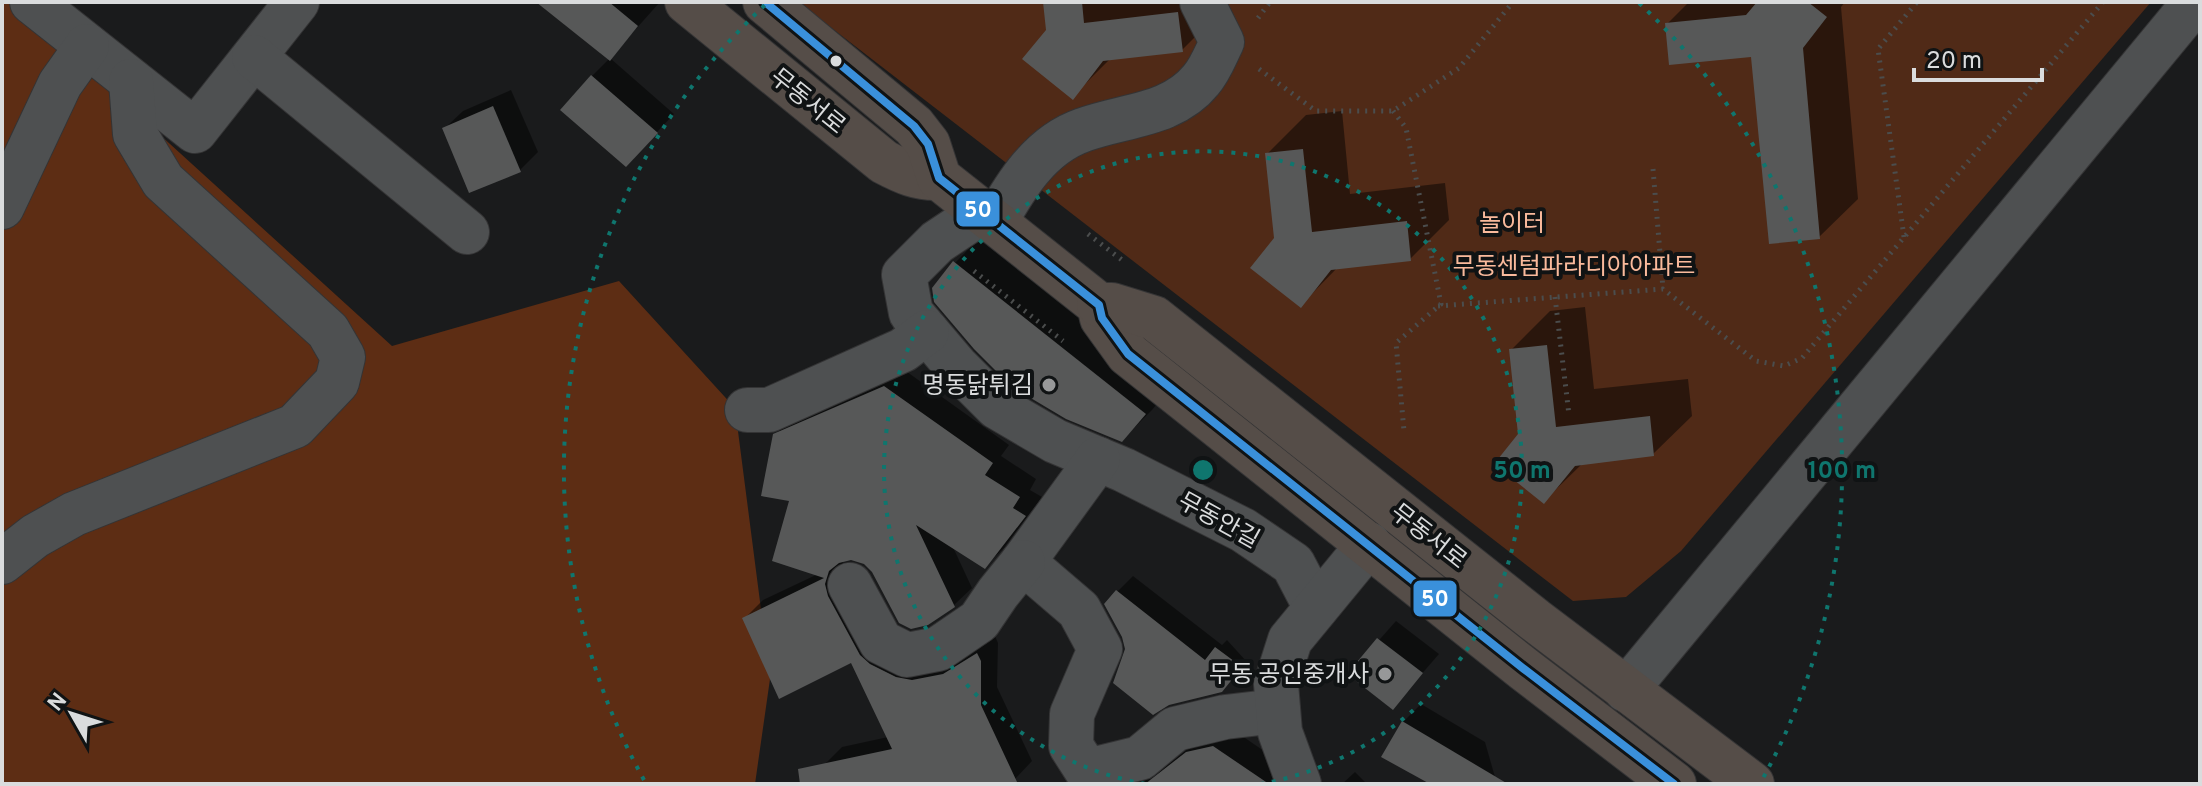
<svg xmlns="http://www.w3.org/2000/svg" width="2202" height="786" font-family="Overpass,'Noto Sans KR',sans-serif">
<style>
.green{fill:#502a17}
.forest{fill:#5d2d14}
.shadow{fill:#0007}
.building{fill:#575858}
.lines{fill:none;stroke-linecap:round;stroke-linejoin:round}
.minor-casing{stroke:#343435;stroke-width:46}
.major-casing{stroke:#343435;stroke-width:46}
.path{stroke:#4b4d4d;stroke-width:5;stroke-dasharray:2 6;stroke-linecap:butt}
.minor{stroke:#4e5051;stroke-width:44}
.major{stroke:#554d48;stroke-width:44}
.bus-1-casing{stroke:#101314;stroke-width:14}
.bus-1{stroke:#3a90db;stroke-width:8}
.ring{fill:none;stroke:#0f766e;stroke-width:4;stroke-dasharray:4 8}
.bus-dot{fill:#dadcdd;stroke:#101314;stroke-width:3}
.poi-dot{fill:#979899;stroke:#101314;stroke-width:3}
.labels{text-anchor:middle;stroke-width:8;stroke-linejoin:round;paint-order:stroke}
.street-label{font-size:24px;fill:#dadcdd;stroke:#101314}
.park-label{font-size:24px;fill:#faba9c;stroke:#101314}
.poi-label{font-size:24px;fill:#dadcdd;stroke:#101314;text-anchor:end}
.centre{fill:#0f766e;stroke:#101314;stroke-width:4}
.ring-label{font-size:24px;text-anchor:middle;font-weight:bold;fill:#0f766e;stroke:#101314;stroke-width:8;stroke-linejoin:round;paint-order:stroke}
.line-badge{stroke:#101314;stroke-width:3}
.badge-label{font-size:22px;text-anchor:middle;font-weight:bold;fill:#fff}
</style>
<rect width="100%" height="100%" fill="#1a1b1c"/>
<path class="green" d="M798 2H2151L1681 551 1626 597 1573 601Z"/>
<path class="forest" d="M2 2H14L392 346 619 281 735 408 770 679 755 784H2Z"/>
<g class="shadow">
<path d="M540 2H660L610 58 674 114 643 147 592 76 610 58Z"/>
<path d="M1045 2H1220L1221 11 1182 50 1111 58 1072 97 1048 30Z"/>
<path d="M1689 2H1845L1841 7 1858 199 1819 237 1753 55 1667 24Z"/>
<path d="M511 90 538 152 520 170 445 128 463 111Z"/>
<path d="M1342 111 1350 194 1445 183 1449 220 1410 259 1338 267 1301 305 1276 238 1267 154 1306 115Z"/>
<path d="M984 233 1174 383 1152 410 1122 440 955 263Z"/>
<path d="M1585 307 1594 389 1688 379 1692 416 1653 454 1583 463 1544 501 1520 434 1511 350 1550 311Z"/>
<path d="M903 369 1009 445 1001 456 1036 479 1030 490 1042 497 1003 549 985 566 952 545 972 588 954 605 873 571 865 562 852 558 844 560 842 565 845 578 877 637 962 657 995 636 998 643 997 687 1032 761 1015 779 1002 784H828L824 765 842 747 888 737 852 661 745 618 763 600 818 574 791 500 775 435 793 417Z"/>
<path d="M1133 576 1222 645 1227 640 1247 662 1221 690 1126 654 1117 592Z"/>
<path d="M1396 621 1439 654 1393 707 1349 674Z"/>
<path d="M1421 704 1485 742 1497 784H1434L1403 722Z"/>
<path d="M1232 729 1286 766 1272 784H1094L1140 771 1151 780 1166 766 1206 735Z"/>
<path d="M1355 772 1367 784H1342Z"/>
</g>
<g class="building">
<path d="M536 2H609L638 26 610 61Z"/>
<path d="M1043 2H1082L1084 23 1178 12 1183 52 1103 61 1073 100 1022 59 1046 30Z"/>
<path d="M1757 2H1808L1827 17 1803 48 1820 239 1769 244 1751 57 1669 65 1665 23 1746 15Z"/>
<path d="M591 75 658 133 626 167 560 110Z"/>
<path d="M493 106 521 172 469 193 442 128Z"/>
<path d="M1303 149 1312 232 1407 221 1411 261 1331 270 1301 308 1250 268 1274 238 1265 153Z"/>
<path d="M953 261 1146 414 1122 442 1066 419 1012 387 974 349 934 302 932 288Z"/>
<path d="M1547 345 1556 427 1650 416 1654 456 1575 466 1544 504 1494 464 1518 434 1509 349Z"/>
<path d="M884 386 993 463 985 475 1020 497 1013 508 1026 516 985 569 916 525 955 607 928 625 911 629 899 623 872 572 864 564 851 560 839 563 829 571 825 584 828 596 860 655 870 664 896 677 912 680 943 674 977 653 981 661V705L1018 784H800L798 769 892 749 851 663 779 699 742 618 824 578 772 561 789 501 761 496 773 434Z"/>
<path d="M1116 590 1205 660 1215 647 1242 667 1222 692 1169 705 1153 715 1113 683 1125 649 1122 637 1104 604Z"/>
<path d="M1377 638 1423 673 1393 710 1347 674Z"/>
<path d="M1402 721 1508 784H1430L1381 757Z"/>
<path d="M1213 746 1269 784H1145L1186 752Z"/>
</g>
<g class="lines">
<defs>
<g id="minor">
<path d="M32 2 195 131 297 2"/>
<path d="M254 57 467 232"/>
<path d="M2 207 60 84 87 46"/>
<path d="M982 212 937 242 904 275 911 313 956 366 997 407 1055 441 1124 470 1243 530 1293 564 1316 608"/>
<path d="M995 222C1016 185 1040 145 1083 130 1123 115 1172 116 1201 80 1210 70 1216 54 1222 42L1202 2"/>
<path d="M747 410H769L903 350 927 332"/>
<path d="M1098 459 1023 562 1079 610 1100 649 1072 714 1071 746 1087 771 1140 758 1175 729 1225 717 1278 711"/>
<path d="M2 562 35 536 74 514 295 426 337 382 343 357 328 331 163 181 135 134 131 81"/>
<path d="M850 585 881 642 907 655 938 649 979 621 998 593 1023 562"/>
<path d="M1626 690 2195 2"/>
<path d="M1299 784 1280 732 1276 684 1290 640 1369 544"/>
</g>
<g id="major">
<path d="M687 2 884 162C903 172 918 179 939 178"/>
<path d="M765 2 914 126 928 144 939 178 1099 305 1102 318 1128 354 1524 669 1674 784"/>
<path d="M1099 305H1112L1154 318 1535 620 1752 784"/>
</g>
</defs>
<use href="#minor" class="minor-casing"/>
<use href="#major" class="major-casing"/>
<g class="path">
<path d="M1258 18 1270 2"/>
<path d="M1259 69 1316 111H1393L1459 68 1513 2"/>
<path d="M1393 111 1406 128 1441 304 1396 343 1404 431"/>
<path d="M1653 169 1663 289"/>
<path d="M1088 234 1122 260"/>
<path d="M1904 237 1878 49 1917 2"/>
<path d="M974 271 1063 341"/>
<path d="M1555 297 1569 415"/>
<path d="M1438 306 1663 289 1756 361 1784 366 1802 358 2103 2"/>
</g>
<use href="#minor" class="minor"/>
<use href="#major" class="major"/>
<defs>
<path id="bus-1" d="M765 2 914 126 928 144 939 178 1099 305 1102 318 1128 354 1524 669 1674 784"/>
</defs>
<use href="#bus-1" class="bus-1-casing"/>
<use href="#bus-1" class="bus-1"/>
</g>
<g class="ring">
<path d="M1145 784A319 319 0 1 1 1261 784"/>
<path d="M644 780A639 639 0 0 1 767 3M1639 3A639 639 0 0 1 1762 780"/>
</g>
<circle class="bus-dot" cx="836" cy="61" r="7"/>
<g class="poi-dot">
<circle cx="1049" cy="385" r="8"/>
<circle cx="1385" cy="674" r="8"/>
</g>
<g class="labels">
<g class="street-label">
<text transform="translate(808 101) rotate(39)" y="8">무동서로</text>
<text transform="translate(1219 520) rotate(29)" y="8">무동안길</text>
<text transform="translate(1429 536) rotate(38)" y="8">무동서로</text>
</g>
<g class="park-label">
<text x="1512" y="231">놀이터</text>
<text x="1574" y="274">무동센텀파라디아아파트</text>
</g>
<g class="poi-label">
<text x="1033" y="393">명동닭튀김</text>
<text x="1369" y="682">무동 공인중개사</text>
</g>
</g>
<circle cx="1203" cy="470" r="12" class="centre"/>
<g class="ring-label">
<text x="1522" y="478">50 m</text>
<text x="1842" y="478">100 m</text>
</g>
<g class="line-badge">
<rect x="955" y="190" width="46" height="38" rx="8" fill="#3a90db"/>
<rect x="1412" y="579" width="46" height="39" rx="8" fill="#3a90db"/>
</g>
<g class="badge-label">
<text x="978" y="217">50</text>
<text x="1435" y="606">50</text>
</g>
<rect width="2202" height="786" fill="none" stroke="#dadcdd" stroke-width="8"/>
<g transform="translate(72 714) rotate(309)" stroke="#101314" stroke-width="6" paint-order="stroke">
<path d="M0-6L14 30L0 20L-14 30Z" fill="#dadcdd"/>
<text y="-12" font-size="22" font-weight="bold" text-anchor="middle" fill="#dadcdd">N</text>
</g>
<path d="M1914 68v12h128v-12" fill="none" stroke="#dadcdd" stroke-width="4"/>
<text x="1926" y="68" font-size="24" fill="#dadcdd" stroke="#101314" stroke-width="6" paint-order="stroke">20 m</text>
</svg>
